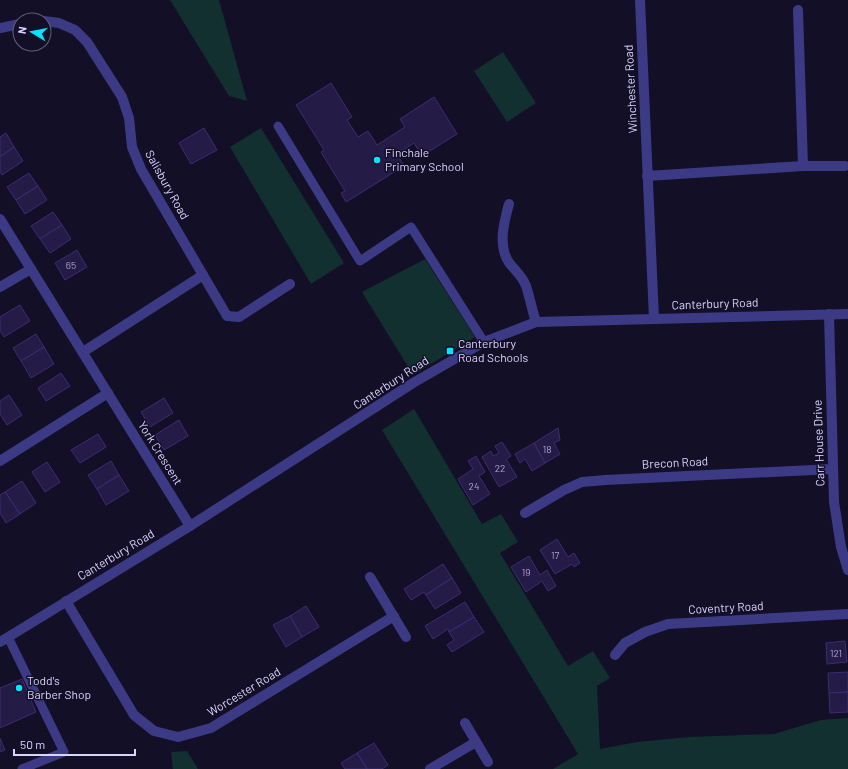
<svg xmlns="http://www.w3.org/2000/svg" width="848" height="769" font-family="Barlow,sans-serif">
<style>
.green{fill:#12302f}
.building{fill:#241b47;stroke:#3b2d73}
.lines{fill:none;stroke-linecap:round;stroke-linejoin:round}
.service{stroke:#3d3a85;stroke-width:9}
.minor{stroke:#3d3a85;stroke-width:10}
.poi-dot{fill:#00e5ff;stroke:#130f26;stroke-width:1.5}
.labels{text-anchor:middle;stroke-width:3;stroke-linejoin:round;paint-order:stroke}
.number-label{font-size:10px;fill:#aca6d1}
.street-label{font-size:12px;fill:#d9d4ff;stroke:#130f26}
.poi-label{font-size:12px;fill:#d9d4ff;stroke:#130f26;text-anchor:start}
</style>
<rect width="100%" height="100%" fill="#130f26"/>
<g class="green">
<path d="M170 0H219L247 101 229 96Z"/>
<path d="M503 52 536 103 507 122 474 71Z"/>
<path d="M261 128 344 263 311 284 230 147Z"/>
<path d="M425 259 475 337 413 375 362 292Z"/>
<path d="M414 409 482 524 501 514 518 542 500 553 568 666 593 651 610 678 597 686 600 749 637 742 689 737 774 734 821 720 848 718V769H553L578 754 382 430Z"/>
<path d="M187 751 198 769H173L171 752Z"/>
</g>
<g class="building">
<path d="M331 83 352 117 347 120 358 137 368 131 377 145 405 127 400 119 434 97 457 134 422 156 414 143 397 154 404 166 346 202 341 193 345 191 321 152 324 150 296 105Z"/>
<path d="M204 128 217 150 191 164 179 143Z"/>
<path d="M6 133 14 147 0 157V137Z"/>
<path d="M14 147 23 161 2 175 0 172V157Z"/>
<path d="M29 173 38 186 16 200 7 187Z"/>
<path d="M38 186 47 200 25 214 16 200Z"/>
<path d="M53 212 62 225 40 239 31 226Z"/>
<path d="M62 225 71 239 50 253 40 239Z"/>
<path d="M77 250 87 267 65 280 55 263Z"/>
<path d="M20 305 30 321 4 337 0 331V317Z"/>
<path d="M36 334 44 347 21 361 13 348Z"/>
<path d="M44 347 54 364 31 378 21 361Z"/>
<path d="M61 373 70 386 46 401 38 388Z"/>
<path d="M9 395 22 415 7 425 0 414V401Z"/>
<path d="M164 398 173 413 150 427 141 412Z"/>
<path d="M179 420 188 436 164 450 155 435Z"/>
<path d="M558 428 560 440 554 443 560 454 545 463 534 443Z"/>
<path d="M98 434 106 447 80 463 71 450Z"/>
<path d="M502 442 511 456 506 459 517 477 499 487 482 457 491 451 493 456 499 453 495 446Z"/>
<path d="M534 443 545 463 532 471 525 459 520 463 515 454Z"/>
<path d="M476 456 485 472 479 476 490 494 473 505 458 479 473 469 468 461Z"/>
<path d="M111 461 119 475 97 489 88 475Z"/>
<path d="M47 462 60 482 45 492 32 472Z"/>
<path d="M119 475 129 491 106 505 97 489Z"/>
<path d="M22 481 36 503 20 514 5 492Z"/>
<path d="M5 492 20 514 6 523 0 513V495Z"/>
<path d="M557 539 568 557 574 553 580 563 574 567 572 564 555 574 540 550Z"/>
<path d="M529 556 540 575 547 570 556 586 548 591 542 581 526 592 511 567Z"/>
<path d="M443 564 452 578 426 595 424 592 411 600 404 589Z"/>
<path d="M452 578 461 593 435 609 426 595Z"/>
<path d="M465 602 474 617 449 632 448 629 433 639 425 626Z"/>
<path d="M306 606 319 627 302 637 290 616Z"/>
<path d="M290 616 302 637 286 647 273 625Z"/>
<path d="M474 617 484 632 452 652 447 645 454 640 449 632Z"/>
<path d="M845 641 847 662 827 664 826 643Z"/>
<path d="M848 672V692L829 693 828 673Z"/>
<path d="M22 679 36 712 0 728V688Z"/>
<path d="M848 692V712L830 713 829 693Z"/>
<path d="M0 738 5 750 0 752Z"/>
<path d="M374 743 388 765 382 769H367L357 753Z"/>
<path d="M357 753 367 769H345L341 763Z"/>
</g>
<g class="lines">
<g class="service">
<path d="M278 126 360 261 411 227 484 342"/>
<path d="M8 637 64 752 22 769"/>
</g>
<g class="minor">
<path d="M640 0 654 319"/>
<path d="M44 21 59 23 75 30 87 42 122 97 129 118 132 147 141 169 203 275 83 352"/>
<path d="M0 28 20 24"/>
<path d="M803 166H845"/>
<path d="M647 176 803 166 798 10"/>
<path d="M509 204C504 222 497 247 510 264 516 271 523 277 526 286 530 298 532 310 536 322"/>
<path d="M0 219 190 526"/>
<path d="M203 275 227 316 239 317 290 284"/>
<path d="M0 287 31 269"/>
<path d="M829 314 834 502 841 547 848 570"/>
<path d="M0 461 108 393"/>
<path d="M525 513 564 490 582 482 605 480 833 469"/>
<path d="M370 577 406 637"/>
<path d="M66 601 134 715 154 731 178 737 211 728 394 616"/>
<path d="M0 642 190 526 413 383 484 342 536 322 848 314"/>
<path d="M615 655 625 643 645 632 668 624 848 614"/>
<path d="M465 723 488 762"/>
<path d="M430 769 476 742"/>
</g>
</g>
<g class="poi-dot">
<circle cx="377" cy="160" r="4"/>
<rect x="446" y="347" width="8" height="8" rx="2"/>
<circle cx="19" cy="688" r="4"/>
</g>
<g class="labels">
<g class="number-label">
<text x="71" y="269">65</text>
<text x="547" y="453">18</text>
<text x="500" y="472">22</text>
<text x="474" y="490">24</text>
<text x="555" y="559">17</text>
<text x="526" y="576">19</text>
<text x="836" y="657">121</text>
</g>
<g class="street-label">
<text transform="translate(631 89) rotate(-93)" y="4">Winchester Road</text>
<text transform="translate(167 185) rotate(61)" y="4">Salisbury Road</text>
<text transform="translate(715 304) rotate(-2)" y="4">Canterbury Road</text>
<text transform="translate(391 383) rotate(-33)" y="4">Canterbury Road</text>
<text transform="translate(819 443) rotate(-92)" y="4">Carr House Drive</text>
<text transform="translate(160 453) rotate(58)" y="4">York Crescent</text>
<text transform="translate(675 463) rotate(-3)" y="4">Brecon Road</text>
<text transform="translate(116 555) rotate(-31)" y="4">Canterbury Road</text>
<text transform="translate(726 608) rotate(-3)" y="4">Coventry Road</text>
<text transform="translate(244 692) rotate(-31)" y="4">Worcester Road</text>
</g>
<g class="poi-label">
<text x="385" y="157">Finchale<tspan x="385" dy="14">Primary School</tspan></text>
<text x="458" y="348">Canterbury<tspan x="458" dy="14">Road Schools</tspan></text>
<text x="27" y="685">Todd's<tspan x="27" dy="14">Barber Shop</tspan></text>
</g>
</g>
<g transform="translate(32 32) rotate(280)"><circle r="19" fill="#130f26" stroke="#625e7d"/>
<path d="M0-3L7 15L0 10L-7 15Z" fill="#00e5ff"/>
<text y="-6" font-size="11" font-weight="bold" text-anchor="middle" fill="#d9d4ff">N</text>
</g>
<path d="M14 749v6h121v-6" fill="none" stroke="#d9d4ff" stroke-width="2"/>
<text x="20" y="749" font-size="12" fill="#d9d4ff" stroke="#130f26" stroke-width="3" paint-order="stroke">50 m</text>
</svg>
